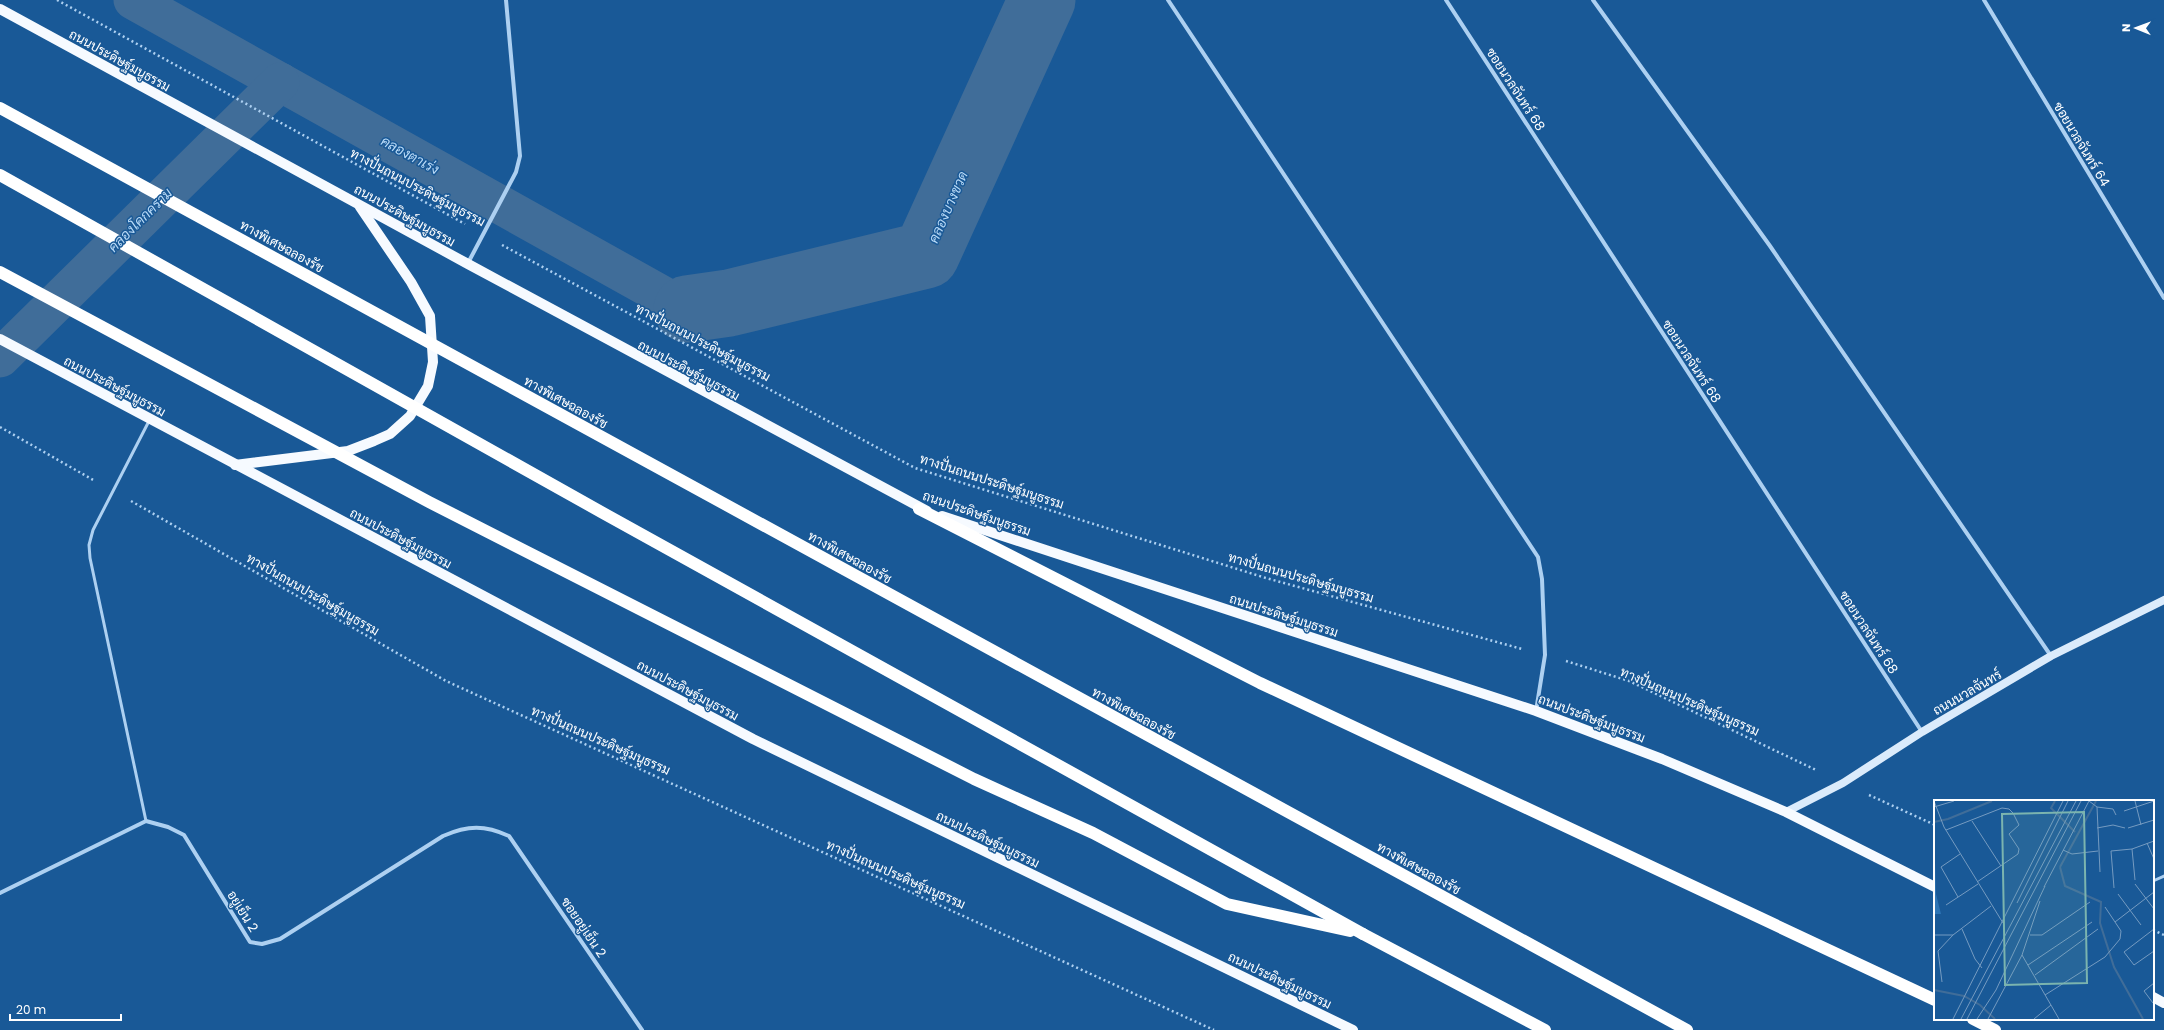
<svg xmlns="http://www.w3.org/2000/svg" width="2164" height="1030" font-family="Poppins,Sarabun,sans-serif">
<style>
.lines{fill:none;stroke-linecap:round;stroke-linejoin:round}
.canal{stroke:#406d99;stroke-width:39}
.river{stroke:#406d99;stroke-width:67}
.path{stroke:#add0f1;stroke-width:2.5;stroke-dasharray:2 3;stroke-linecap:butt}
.lane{stroke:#add0f1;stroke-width:3}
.street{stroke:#add0f1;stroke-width:4}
.secondary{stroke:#dbebfb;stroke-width:8}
.primary{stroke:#f6faff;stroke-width:10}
.highway{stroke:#fff;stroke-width:12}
.highway-bridge{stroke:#fff;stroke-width:12}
.labels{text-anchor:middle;stroke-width:3;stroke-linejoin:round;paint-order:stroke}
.street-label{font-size:13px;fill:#fff;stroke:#195997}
.water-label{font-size:14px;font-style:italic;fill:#b9daf7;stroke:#195997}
.inset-river{fill:none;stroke:#406d99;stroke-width:2}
.inset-road{fill:none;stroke:#759bc1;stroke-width:1}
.view{fill:#7bb4af;fill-opacity:0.15;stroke:#7bb4af;stroke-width:2}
.inset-edge{fill:none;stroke:#fff;stroke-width:2}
</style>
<rect width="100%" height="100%" fill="#195997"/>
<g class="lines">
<g class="canal">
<path d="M133 0 687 309"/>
<path d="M0 358 280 82"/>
</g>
<path class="river" d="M687 309 729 303 926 255 1042 0"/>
<g class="path">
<path d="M57 0 465 224"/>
<path d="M502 245 915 468 1266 578 1522 649"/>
<path d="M0 427 95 481"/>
<path d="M131 501 446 681 1214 1030"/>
<path d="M1566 661 1629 681 1816 770"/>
<path d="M1869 795 1935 825"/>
<path d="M2153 930 2164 935"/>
</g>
<g class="lane">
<path d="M146 821 90 558 89 545 93 530 149 421"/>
<path d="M2153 881 2164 876"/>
</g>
<g class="street">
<path d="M1168 0 1538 557 1542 579 1545 655 1536 711"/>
<path d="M1446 0 1922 732"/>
<path d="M1593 0 1770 246 2051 656"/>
<path d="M1984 0 2164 298"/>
<path d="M468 263 516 172 520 156 506 0"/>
<path d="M0 893 146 821 168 827 184 835 250 942 262 944 280 939 443 836C468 825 485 825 509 836L642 1030"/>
</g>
<path class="secondary" d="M1786 812 1843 783 1922 732 2051 656 2164 600"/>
<g class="primary">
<path d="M0 9 468 264 927 511"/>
<path d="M0 339 753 739 1353 1030"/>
<path d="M235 465 348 451 374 441 390 434 410 416 428 386 433 362 430 316 411 282 360 207"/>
<path d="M942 516 1536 711 1662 759 1786 812 1935 887"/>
<path d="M2153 997 2164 1003"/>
</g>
<g class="highway">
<path d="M919 509 1260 683 1935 1000"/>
<path d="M1363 934 1545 1030"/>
<path d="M1973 1019 1995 1030"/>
</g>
<g class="highway-bridge">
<path d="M0 108 1687 1030"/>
<path d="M0 175 603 513 1363 934"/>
<path d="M0 272 429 502 974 779 1093 833 1227 904 1350 931"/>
</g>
</g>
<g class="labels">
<g class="street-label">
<text transform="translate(120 60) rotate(29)" y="5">ถนนประดิษฐ์มนูธรรม</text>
<text transform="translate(1516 89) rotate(57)" y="5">ซอยนวลจันทร์ 68</text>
<text transform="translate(2082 144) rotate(59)" y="5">ซอยนวลจันทร์ 64</text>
<text transform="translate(418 187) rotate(28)" y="5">ทางปั่นถนนประดิษฐ์มนูธรรม</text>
<text transform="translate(405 215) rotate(29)" y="5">ถนนประดิษฐ์มนูธรรม</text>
<text transform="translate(282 246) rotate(29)" y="5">ทางพิเศษฉลองรัช</text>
<text transform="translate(703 342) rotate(28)" y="5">ทางปั่นถนนประดิษฐ์มนูธรรม</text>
<text transform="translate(1692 361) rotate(57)" y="5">ซอยนวลจันทร์ 68</text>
<text transform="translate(689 370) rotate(28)" y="5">ถนนประดิษฐ์มนูธรรม</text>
<text transform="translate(115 386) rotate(28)" y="5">ถนนประดิษฐ์มนูธรรม</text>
<text transform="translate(566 402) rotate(29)" y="5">ทางพิเศษฉลองรัช</text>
<text transform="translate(992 481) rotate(18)" y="5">ทางปั่นถนนประดิษฐ์มนูธรรม</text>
<text transform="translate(977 513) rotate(19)" y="5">ถนนประดิษฐ์มนูธรรม</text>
<text transform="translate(401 538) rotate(28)" y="5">ถนนประดิษฐ์มนูธรรม</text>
<text transform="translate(850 557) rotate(29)" y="5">ทางพิเศษฉลองรัช</text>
<text transform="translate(1301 577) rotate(16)" y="5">ทางปั่นถนนประดิษฐ์มนูธรรม</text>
<text transform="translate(313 594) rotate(30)" y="5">ทางปั่นถนนประดิษฐ์มนูธรรม</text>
<text transform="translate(1284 615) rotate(18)" y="5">ถนนประดิษฐ์มนูธรรม</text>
<text transform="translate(1869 632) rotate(57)" y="5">ซอยนวลจันทร์ 68</text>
<text transform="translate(688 690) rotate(28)" y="5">ถนนประดิษฐ์มนูธรรม</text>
<text transform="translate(1967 692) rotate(-30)" y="5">ถนนนวลจันทร์</text>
<text transform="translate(1690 701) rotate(24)" y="5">ทางปั่นถนนประดิษฐ์มนูธรรม</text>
<text transform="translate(1134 713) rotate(29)" y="5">ทางพิเศษฉลองรัช</text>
<text transform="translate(1592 718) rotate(21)" y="5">ถนนประดิษฐ์มนูธรรม</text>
<text transform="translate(601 740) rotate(24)" y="5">ทางปั่นถนนประดิษฐ์มนูธรรม</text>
<text transform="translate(988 839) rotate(26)" y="5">ถนนประดิษฐ์มนูธรรม</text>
<text transform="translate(1419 868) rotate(29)" y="5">ทางพิเศษฉลองรัช</text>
<text transform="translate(896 874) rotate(24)" y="5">ทางปั่นถนนประดิษฐ์มนูธรรม</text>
<text transform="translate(243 911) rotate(58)" y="5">อยู่เย็น 2</text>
<text transform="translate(584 927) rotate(56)" y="5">ซอยอยู่เย็น 2</text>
<text transform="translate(1280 980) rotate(26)" y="5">ถนนประดิษฐ์มนูธรรม</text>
</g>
<g class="water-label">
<text transform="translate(410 155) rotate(29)" y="5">คลองตาเร่ง</text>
<text transform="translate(948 207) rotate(-66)" y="5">คลองบางขวด</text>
<text transform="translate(140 220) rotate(-45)" y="5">คลองโคกคราม</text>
</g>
</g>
<g transform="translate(1934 800)">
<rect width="220" height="220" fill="#195997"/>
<path d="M0 30 2 94 7 114H0Z" fill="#2d74b4"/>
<path class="inset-river" d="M121 1 117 8 141 32M0 22 14 19 58 1M126 67 162 1M126 67 131 86 167 102 166 123 180 167 209 219M0 190 30 196 46 205 61 219"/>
<path class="inset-road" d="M0 1 10 27 69 123M155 1 163 7 166 72M201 1 207 25M0 7 20 1M163 7 179 9 182 15M190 11 220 1M38 21 67 66M163 28 179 25 191 28M194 28 220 20M12 30 68 8 75 9 79 13 85 25 75 34 85 49 84 54 43 82M213 43 220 59M198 49 201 80M129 50 138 54 164 51M201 84 220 109M110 87 155 1M180 88 177 51 198 49 220 41M184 94 207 125M24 97 7 67 26 54M83 103 134 1M12 105 44 84M181 122 220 92M28 129 41 159 48 168M220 129 190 152 200 165 220 151M0 135H19M96 135H108L156 102M88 155 125 219M94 165 158 122M101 175 164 129M8 182 4 151 19 135 57 106M111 195 171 157 186 139 187 131 171 107M219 203 210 191 220 183M19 219 129 1M27 219 142 1M33 219 147 1M43 219 62 190 111 86M54 219 88 155 106 101M100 219 117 205"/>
<path class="view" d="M150 12 153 183 71 185 68 14Z"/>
<rect width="220" height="220" class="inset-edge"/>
</g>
<g transform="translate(2136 28) rotate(271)" stroke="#195997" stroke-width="3" paint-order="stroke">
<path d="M0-3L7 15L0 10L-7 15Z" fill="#ffffff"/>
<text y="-6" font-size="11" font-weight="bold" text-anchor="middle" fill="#ffffff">N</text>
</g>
<path d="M10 1014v6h111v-6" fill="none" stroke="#ffffff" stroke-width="2"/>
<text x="16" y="1014" font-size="12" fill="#ffffff" stroke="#195997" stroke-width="3" paint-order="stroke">20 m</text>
</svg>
